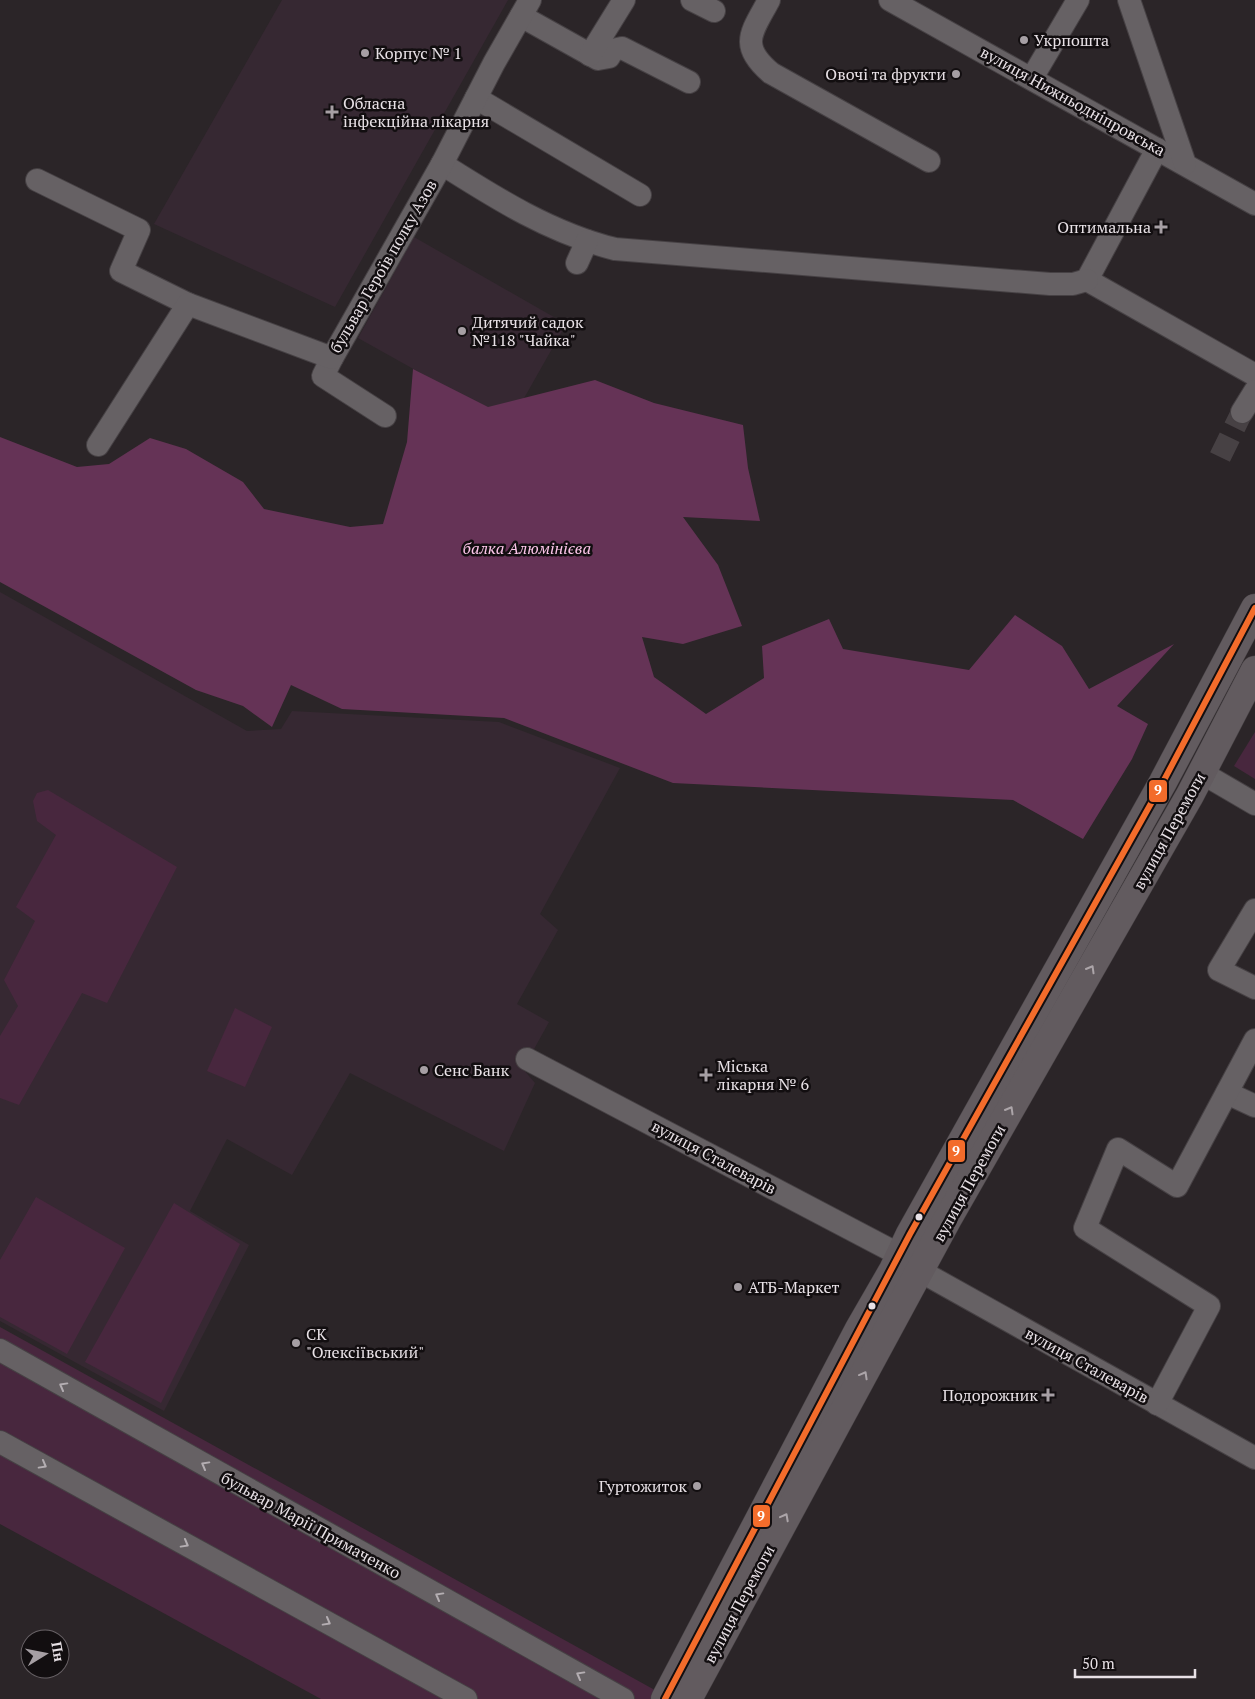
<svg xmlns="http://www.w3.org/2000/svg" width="1255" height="1699" font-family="'PT Serif',serif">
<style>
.built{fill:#362832}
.green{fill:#48273e}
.forest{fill:#653356}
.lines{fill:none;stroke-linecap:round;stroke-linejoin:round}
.minor-tunnel{stroke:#474144;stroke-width:22;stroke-dasharray:22 11;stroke-linecap:butt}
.minor-casing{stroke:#464144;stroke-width:24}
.major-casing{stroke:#464144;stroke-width:29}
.minor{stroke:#666164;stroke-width:22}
.major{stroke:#625b5f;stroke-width:28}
.bus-1-casing{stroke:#120e10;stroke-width:10}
.bus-1{stroke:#f36c2b;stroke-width:6}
.oneway{stroke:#aca5a9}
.oneway2{stroke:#b4aeb2}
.poi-dot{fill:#a69fa4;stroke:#120e10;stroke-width:2}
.bus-dot{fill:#e8e1e6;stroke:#120e10;stroke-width:2}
.labels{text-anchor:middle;stroke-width:5;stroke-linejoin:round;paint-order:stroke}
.poi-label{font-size:16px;fill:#e8e1e6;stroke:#120e10;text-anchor:start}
.street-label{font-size:16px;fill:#e8e1e6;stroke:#120e10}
.park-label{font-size:16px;font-style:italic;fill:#fdc6ea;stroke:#120e10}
.line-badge{stroke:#120e10;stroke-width:2}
.badge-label{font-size:14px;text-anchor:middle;font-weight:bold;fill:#fff}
</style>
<rect width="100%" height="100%" fill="#2b2528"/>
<g class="built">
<path d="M282 0H508L335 307 154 224Z"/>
<path d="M414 237 566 324 510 423 358 338Z"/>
<path d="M0 592 247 731 281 729 292 711 499 722 620 768 540 914 558 930 517 1004 549 1022 523 1069 535 1083 504 1151 350 1073 292 1175 227 1139 190 1211 249 1245 164 1411 0 1321Z"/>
</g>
<g class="green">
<path d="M1255 732V779L1234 766Z"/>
<path d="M48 790 177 867 107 1003 82 993 19 1105 0 1098V1036L18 1006 4 980 35 921 16 907 56 835 37 821 33 801 37 793Z"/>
<path d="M235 1008 272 1027 245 1087 207 1071Z"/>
<path d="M36 1197 125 1248 67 1354 0 1317V1260Z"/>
<path d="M174 1203 240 1244 161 1403 85 1362Z"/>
<path d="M0 1327 671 1699H321L0 1524Z"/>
</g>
<path class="forest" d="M413 369 488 407 595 380 654 403 743 425 748 468 760 521 683 517 718 565 742 626 683 644 642 637 654 677 706 714 764 678 762 646 829 619 843 649 969 670 1015 615 1062 646 1089 689 1174 644 1117 706 1148 724 1132 759 1083 839 1013 800 673 783 504 718 342 709 291 685 272 727 243 706 196 690 0 582V437L77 467 109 464 150 438 186 449 243 482 264 509 350 527 383 524 407 442Z"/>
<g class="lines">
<path class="minor-tunnel" d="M1220 457 1242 412"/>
<defs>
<g id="minor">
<path d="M692 0 714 11"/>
<path d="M769 0C752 32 738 45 771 73L929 161"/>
<path d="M890 0 1255 204"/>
<path d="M1129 0 1185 164"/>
<path d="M521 16 598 59 609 57 613 50 622 48 689 82"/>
<path d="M590 55 624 0"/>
<path d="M1032 78 1078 0"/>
<path d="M476 98 640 195"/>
<path d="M1157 149 1087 280 1255 375"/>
<path d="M442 164C497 199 551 233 615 249L1050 284H1073L1087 280"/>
<path d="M37 180 139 230 121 271 188 304"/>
<path d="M577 263 587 241"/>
<path d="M332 358 323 376 385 416"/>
<path d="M1242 412 1255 391"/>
<path d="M98 445 188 304 332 358 442 164 494 63 530 0"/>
<path d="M1202 773 1255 804"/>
<path d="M1255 910 1219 970 1255 988"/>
<path d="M527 1059 900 1255"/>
<path d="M1227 1093 1255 1106"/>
<path d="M920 1271 1255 1458"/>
<path d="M0 1350 623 1699"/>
<path d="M1157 1404 1209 1306 1085 1228 1118 1149 1177 1186 1255 1040"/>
<path d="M0 1442 466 1699"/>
</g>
<g id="major">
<path d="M665 1699 859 1329 893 1270 910 1234 1163 782 1255 608"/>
<path d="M688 1699 947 1220 1190 795 1255 670"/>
</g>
</defs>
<use href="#minor" class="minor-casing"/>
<use href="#major" class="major-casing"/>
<use href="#minor" class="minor"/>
<use href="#major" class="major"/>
<defs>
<path id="bus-1" d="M665 1699 910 1234 1163 782 1255 608"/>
</defs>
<use href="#bus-1" class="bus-1-casing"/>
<use href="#bus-1" class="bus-1"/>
</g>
<defs><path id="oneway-chevron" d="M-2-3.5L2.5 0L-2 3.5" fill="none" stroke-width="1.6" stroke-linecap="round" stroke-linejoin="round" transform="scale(1.25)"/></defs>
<g class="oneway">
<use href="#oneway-chevron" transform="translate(1091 969) rotate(-60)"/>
<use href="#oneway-chevron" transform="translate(1010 1110) rotate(-60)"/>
<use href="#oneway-chevron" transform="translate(864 1375) rotate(-61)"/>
<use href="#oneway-chevron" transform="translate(785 1517) rotate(-62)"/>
</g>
<g class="oneway2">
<use href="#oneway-chevron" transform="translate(63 1386) rotate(-151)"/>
<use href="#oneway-chevron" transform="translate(43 1465) rotate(29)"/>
<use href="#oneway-chevron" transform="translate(205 1465) rotate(-151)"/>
<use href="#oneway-chevron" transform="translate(185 1544) rotate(29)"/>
<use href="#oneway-chevron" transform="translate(439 1596) rotate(-151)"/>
<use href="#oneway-chevron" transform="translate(327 1622) rotate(29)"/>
<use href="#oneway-chevron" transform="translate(580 1675) rotate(-151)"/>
</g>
<g class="poi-dot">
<circle cx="1024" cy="40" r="5"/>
<circle cx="365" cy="53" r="5"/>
<circle cx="956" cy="74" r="5"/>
<path d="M329.5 104.5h5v5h5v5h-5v5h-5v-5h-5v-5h5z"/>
<path d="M1158.5 219.5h5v5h5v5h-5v5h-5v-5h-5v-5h5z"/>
<circle cx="462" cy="331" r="5"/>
<circle cx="424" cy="1070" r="5"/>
<path d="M703.5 1067.5h5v5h5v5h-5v5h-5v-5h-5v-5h5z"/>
<circle cx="738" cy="1287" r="5"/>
<circle cx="296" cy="1343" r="5"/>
<path d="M1045.5 1387.5h5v5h5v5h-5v5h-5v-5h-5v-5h5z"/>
<circle cx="697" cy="1486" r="5"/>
</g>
<g class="bus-dot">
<circle cx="919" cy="1217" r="4.5"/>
<circle cx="872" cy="1306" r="4.5"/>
</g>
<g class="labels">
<g class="poi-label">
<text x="1034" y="46">Укрпошта</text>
<text x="375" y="59">Корпус № 1</text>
<text x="946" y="80" text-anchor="end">Овочі та фрукти</text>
<text x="343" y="109">Обласна<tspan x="343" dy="18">інфекційна лікарня</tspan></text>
<text x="1151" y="233" text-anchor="end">Оптимальна</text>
<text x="472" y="328">Дитячий садок<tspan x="472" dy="18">№118 "Чайка"</tspan></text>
<text x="717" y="1072">Мiська<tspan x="717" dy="18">лiкарня № 6</tspan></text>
<text x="434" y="1076">Сенс Банк</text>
<text x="748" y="1293">АТБ-Маркет</text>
<text x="306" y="1340">СК<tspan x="306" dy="18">"Олексіївський"</tspan></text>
<text x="1038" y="1401" text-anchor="end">Подорожник</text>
<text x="687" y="1492" text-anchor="end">Гуртожиток</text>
</g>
<g class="street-label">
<text transform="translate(1073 101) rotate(29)" y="6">вулиця Нижньодніпровська</text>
<text transform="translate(383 266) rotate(-60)" y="6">бульвар Героїв полку Азов</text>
<text transform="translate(1169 831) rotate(-61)" y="6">вулиця Перемоги</text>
<text transform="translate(714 1157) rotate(28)" y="6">вулиця Сталеварів</text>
<text transform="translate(969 1183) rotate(-61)" y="6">вулиця Перемоги</text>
<text transform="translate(1087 1365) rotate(29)" y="6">вулиця Сталеварів</text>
<text transform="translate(311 1525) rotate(29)" y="6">бульвар Марії Примаченко</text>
<text transform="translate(739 1604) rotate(-62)" y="6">вулиця Перемоги</text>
</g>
<g class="park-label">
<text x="527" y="554">балка Алюмінієва</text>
</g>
</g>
<g class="line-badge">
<rect x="1148" y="779" width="20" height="24" rx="5" fill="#f36c2b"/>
<rect x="947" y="1139" width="19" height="24" rx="5" fill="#f36c2b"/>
<rect x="752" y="1504" width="19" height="24" rx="5" fill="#f36c2b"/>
</g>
<g class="badge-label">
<text x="1158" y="795">9</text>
<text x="956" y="1156">9</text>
<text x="761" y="1521">9</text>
</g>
<g transform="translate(45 1654) rotate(80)"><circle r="24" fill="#120e10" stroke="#686266"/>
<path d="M0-4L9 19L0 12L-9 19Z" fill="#a69fa4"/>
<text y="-8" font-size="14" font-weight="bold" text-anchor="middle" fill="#e8e1e6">Пн</text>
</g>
<path d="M1075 1669v8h120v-8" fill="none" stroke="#e8e1e6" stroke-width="2.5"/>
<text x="1082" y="1669" font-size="15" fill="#e8e1e6" stroke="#120e10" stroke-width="4" paint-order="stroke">50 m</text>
</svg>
